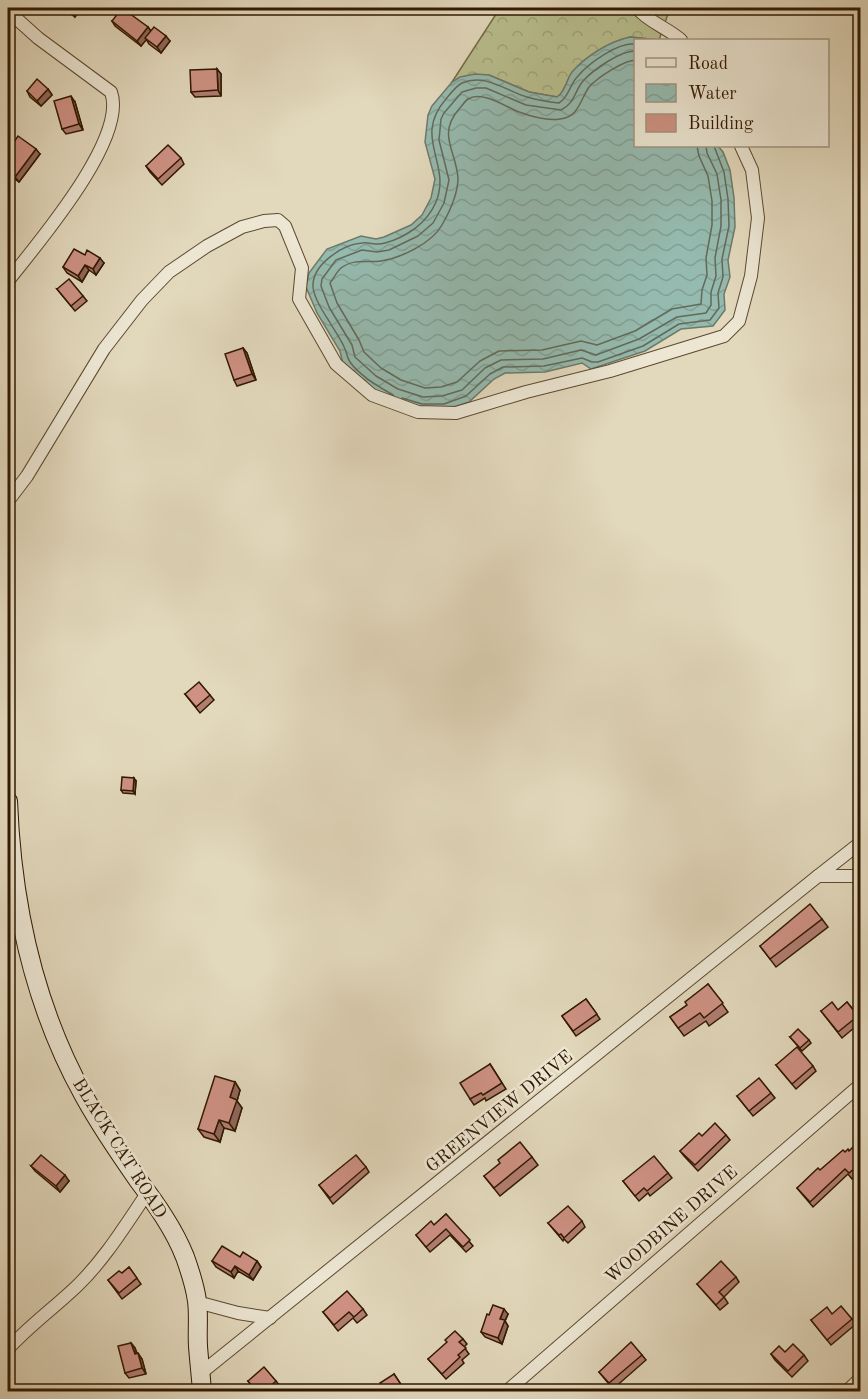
<svg xmlns="http://www.w3.org/2000/svg" width="868" height="1399" font-family="'Old Standard TT',serif">
<style>
.forest{fill:url(#forest-crowns);stroke:#746b46;stroke-width:1.5}
.water{fill:url(#water-waves);stroke:#6d7a69;stroke-width:1.5}
.lines{fill:none;stroke-linecap:round;stroke-linejoin:round}
.shore{stroke:#636a58;stroke-width:1.5}
.street-casing{stroke:#5d492f;stroke-width:14}
.secondary-casing{stroke:#311900;stroke-width:20}
.street{stroke:#ece6d3;stroke-width:12}
.secondary{stroke:#ece6d3;stroke-width:18}
.wall{fill:#b17d71;stroke:#311900;stroke-width:1.5}
.shaded-wall{fill:#90665c;stroke:#311900;stroke-width:1.5}
.building{fill:#ce9183;stroke:#311900;stroke-width:1.5}
.labels{text-anchor:middle;stroke-width:5;stroke-linejoin:round;paint-order:stroke}
.street-label{font-size:18px;fill:#311900;stroke:#ece6d3}
</style>
<defs>
<pattern id="forest-crowns" width="20" height="18" patternUnits="userSpaceOnUse" patternTransform="scale(1.5)"><rect width="20" height="18" fill="#b8bd8d"/><path d="M2 6a3 3 0 1 1 6 0M12 15a3 3 0 1 1 6 0" fill="none" stroke="#9fa278"/></pattern>
<pattern id="water-waves" width="16" height="10" patternUnits="userSpaceOnUse" patternTransform="scale(1.5)"><rect width="16" height="10" fill="#95baaf"/><path d="M0 5q4-4 8 0t8 0" fill="none" stroke="#819f95"/></pattern>
</defs>
<rect width="100%" height="100%" fill="#e2d8bc"/>
<filter id="stains"><feTurbulence type="fractalNoise" baseFrequency=".00333" numOctaves="4"/><feColorMatrix values="0 0 0 0 .2 0 0 0 0 .09 0 0 0 0 .02 0 0 0 .5 -.17"/></filter>
<radialGradient id="worn" r=".72"><stop offset=".6" stop-color="#630" stop-opacity="0"/><stop offset="1" stop-color="#630" stop-opacity=".3"/></radialGradient>
<path class="forest" d="M500 8H670L659 40 630 37 572 73 561 94 557 97 529 92 489 75 452 82Z"/>
<path class="water" d="M630 37 660 40H636V146H718L723 152 730 170 734 198 735 227 728 260 730 277 724 294 725 310 713 326 681 329 645 351 591 369 582 363 545 372 505 373 494 379 469 402 445 410 422 411 392 401 368 386 343 364 340 351 317 313 306 287 309 273 327 249 361 236 376 239 384 237 411 225 422 215 431 198 435 179 425 142 428 115 432 106 452 82 460 77 475 74 489 75 529 92 557 97C566 91 566 80 572 72 586 56 610 41 630 37Z"/>
<g class="lines">
<g class="shore">
<path d="M636 51C621 50 593 70 583 81 574 92 575 103 561 110L526 105 486 88H476L462 92 444 113 441 119 439 140 449 180 444 203 433 223 418 236 389 250 377 252 362 250 336 260 322 279 321 286 329 307 352 345 355 357 376 376 398 389 423 397 442 396 462 390 485 368 501 360 543 359 581 350 596 355 639 339 677 317 706 313 711 305V292L716 276 715 258 721 226V200L717 174 707 153 706 146"/>
<path d="M636 60C624 60 597 78 589 87 580 100 579 117 560 119 548 121 530 116 519 112 506 107 482 90 468 99 465 101 462 106 459 109 437 135 456 150 458 178 458 194 450 211 442 225 432 243 401 258 381 261 368 263 354 258 341 268 337 271 334 278 330 283L337 303 359 340 364 352 381 368 401 380 425 388 441 387 457 382 480 361 499 351 542 350 581 341 597 345 635 331 672 309 701 304 702 290 707 275 706 258 712 225V201L708 176 699 156 697 146"/>
<path d="M393 395C378 386 360 376 350 362 347 358 347 353 345 349 341 339 334 330 329 321 323 312 312 295 313 284 314 264 343 244 362 243 370 242 376 246 385 243 407 237 427 223 436 202 452 163 412 138 446 99 451 93 456 86 462 83 486 73 506 91 527 97 537 100 549 102 559 103 570 96 569 85 578 76 589 63 618 42 636 44"/>
<path d="M402 398 422 404H444L466 396 490 374 503 367 544 366 582 358 592 362H598L643 346 679 324 710 320 719 308 718 293 723 277 722 259 729 226 728 199 724 172 714 146"/>
</g>
<defs>
<g id="street">
<path d="M637 8C648 22 668 28 681 40"/>
<path d="M8 11 38 38 111 92C128 139 36 245 8 281"/>
<path d="M8 501 27 476 104 349 142 300 169 272 207 246 242 227 264 221 278 220 285 226 302 268 299 299 336 364 372 395 418 412 456 413 526 392 610 371 724 336 739 321 751 276 758 218 752 170 741 146"/>
<path d="M818 876 860 843"/>
<path d="M197 1302 238 1313 270 1318"/>
<path d="M8 1349C29 1326 54 1308 77 1286 105 1259 126 1224 148 1192"/>
<path d="M201 1373 818 876H860"/>
<path d="M506 1392 860 1085"/>
<path d="M846 1392 860 1379"/>
</g>
<path id="secondary" d="M8 801C12 904 34 1006 84 1096 100 1125 119 1153 138 1180 156 1204 174 1229 185 1257 190 1271 195 1286 197 1301 199 1316 197 1331 198 1346 199 1361 201 1376 202 1392"/>
</defs>
<use href="#street" class="street-casing"/>
<use href="#secondary" class="secondary-casing"/>
<use href="#street" class="street"/>
<use href="#secondary" class="secondary"/>
</g>
<g class="wall">
<path d="M52 8H81L75 17 65 10 63 14Z"/>
<path d="M112 21 148 27 151 31 170 41 161 53 149 44 146 39 141 46 115 26Z"/>
<path d="M217 69 221 74V96L195 97 191 92Z"/>
<path d="M48 89 52 95 41 106 30 97 27 91Z"/>
<path d="M75 102 83 130 66 134 62 129Z"/>
<path d="M8 151 40 154 19 182 8 174Z"/>
<path d="M181 158 184 164 162 185 150 172 146 166Z"/>
<path d="M85 255 104 263 96 275 89 270 82 282 67 273 63 267Z"/>
<path d="M57 289 83 296 87 301 75 311Z"/>
<path d="M243 348 247 353 256 380 237 386 234 380Z"/>
<path d="M8 359 12 365 8 369Z"/>
<path d="M185 694 210 695 214 700 200 713Z"/>
<path d="M136 781 135 794 123 793 121 790Z"/>
<path d="M822 919 828 927 776 967 760 946Z"/>
<path d="M708 984 728 1012 709 1026 706 1021 684 1036 670 1017 687 1005Z"/>
<path d="M586 999 600 1019 576 1036 562 1016Z"/>
<path d="M847 1002 861 1019V1022L842 1038 821 1011 838 1010Z"/>
<path d="M790 1037 809 1040 811 1043 802 1051Z"/>
<path d="M490 1064 506 1089 486 1101 485 1098 474 1105 470 1099Z"/>
<path d="M776 1065 813 1066 816 1071 796 1089Z"/>
<path d="M235 1082 240 1090 237 1101 242 1108 235 1131 224 1128 220 1142 204 1137 198 1129Z"/>
<path d="M771 1093 775 1098 753 1116 737 1096Z"/>
<path d="M726 1135 730 1140 698 1171 684 1156 680 1151 702 1136Z"/>
<path d="M861 1145V1172L852 1179 848 1174 813 1207 797 1188 845 1152 849 1151Z"/>
<path d="M532 1157 538 1165 500 1196 484 1176Z"/>
<path d="M31 1166 69 1181 60 1192 35 1171Z"/>
<path d="M366 1167 369 1172 333 1204 319 1185Z"/>
<path d="M668 1173 672 1178 650 1196 648 1193 639 1201 623 1181Z"/>
<path d="M446 1214 473 1246 466 1252 450 1235 430 1252 416 1235 434 1225Z"/>
<path d="M582 1221 585 1227 568 1243 564 1239 563 1241 548 1223Z"/>
<path d="M240 1257 257 1261 261 1267 253 1280 238 1271 234 1278 216 1267 212 1261Z"/>
<path d="M129 1267 141 1284 122 1299 108 1280 122 1273Z"/>
<path d="M736 1277 739 1282 724 1297 728 1303 720 1310 697 1284Z"/>
<path d="M363 1309 367 1315 357 1323 353 1318 338 1331 323 1312Z"/>
<path d="M508 1314 505 1321 508 1326 502 1344 485 1337 481 1332 489 1315Z"/>
<path d="M832 1314 852 1319 856 1324 831 1345 811 1320Z"/>
<path d="M463 1339 467 1344 464 1347 469 1354 462 1360 464 1363 446 1379 428 1359Z"/>
<path d="M131 1343 135 1348 137 1353 142 1359 146 1374 129 1378 125 1373Z"/>
<path d="M785 1352 804 1355 808 1361 792 1377 775 1360 771 1354Z"/>
<path d="M642 1355 646 1360 613 1389 599 1372Z"/>
<path d="M394 1374 406 1392H386Z"/>
<path d="M248 1381H276L280 1386 274 1392H256Z"/>
</g>
<g class="shaded-wall">
<path d="M60 8H63L65 10 63 14 59 9Z"/>
<path d="M74 8H81L75 17 72 11Z"/>
<path d="M148 27 152 33 141 46 137 41Z"/>
<path d="M166 36 170 41 161 53 157 47Z"/>
<path d="M217 69 221 74V96L218 90Z"/>
<path d="M48 89 52 95 41 106 37 101Z"/>
<path d="M71 96 75 102 83 130 79 124Z"/>
<path d="M36 149 40 154 19 182 15 177Z"/>
<path d="M100 258 104 263 96 275 93 269Z"/>
<path d="M85 265 89 270 82 282 78 276Z"/>
<path d="M243 348 247 353 256 380 252 374Z"/>
<path d="M134 778 136 781 135 794 133 791Z"/>
<path d="M235 1082 240 1090 237 1101 242 1108 235 1131 229 1123 230 1097Z"/>
<path d="M219 1120 224 1128 220 1142 214 1134Z"/>
<path d="M65 1175 69 1181 60 1192 56 1186Z"/>
<path d="M257 1261 261 1267 253 1280 249 1275Z"/>
<path d="M235 1266 238 1271 234 1278 231 1272Z"/>
<path d="M504 1309 508 1314 505 1321 508 1326 502 1344 498 1338 500 1319Z"/>
<path d="M131 1343 135 1348 138 1359 135 1354Z"/>
<path d="M138 1353 142 1359 146 1374 142 1368Z"/>
</g>
<g class="building">
<path d="M66 8H74L72 11Z"/>
<path d="M122 8 148 27 137 41 112 21Z"/>
<path d="M154 27 166 36 157 47 145 38Z"/>
<path d="M217 69 218 90 191 92 190 70Z"/>
<path d="M37 79 48 89 37 101 27 91Z"/>
<path d="M71 96 79 124 62 129 54 101Z"/>
<path d="M18 136 36 149 15 177 8 171V151Z"/>
<path d="M168 145 181 158 158 179 146 166Z"/>
<path d="M74 249 85 255 87 250 100 258 93 269 85 265 78 276 63 267Z"/>
<path d="M69 279 83 296 71 306 57 289Z"/>
<path d="M243 348 252 374 234 380 225 354Z"/>
<path d="M199 682 210 695 196 707 185 694Z"/>
<path d="M122 777 134 778 133 791 121 790Z"/>
<path d="M810 904 822 919 770 959 760 946Z"/>
<path d="M708 984 723 1003 704 1018 700 1013 678 1028 670 1017 687 1005 685 1002Z"/>
<path d="M586 999 597 1014 573 1031 562 1016Z"/>
<path d="M832 1002 838 1010 847 1002 858 1016 838 1032 821 1011Z"/>
<path d="M798 1029 809 1040 800 1048 790 1037Z"/>
<path d="M797 1047 813 1066 792 1084 776 1065Z"/>
<path d="M490 1064 502 1083 483 1095 481 1093 470 1099 460 1083Z"/>
<path d="M215 1076 235 1082 230 1097 237 1100 229 1123 219 1120 214 1134 198 1129Z"/>
<path d="M759 1078 771 1093 749 1111 737 1096Z"/>
<path d="M715 1123 726 1135 695 1165 680 1151 699 1133 702 1136Z"/>
<path d="M520 1142 532 1157 494 1188 484 1176 500 1163 498 1160Z"/>
<path d="M858 1142 861 1145V1163L849 1173 845 1169 810 1202 797 1188 818 1168 820 1170 843 1150 845 1152 848 1149 849 1151Z"/>
<path d="M41 1155 65 1175 56 1186 31 1166Z"/>
<path d="M356 1155 366 1167 330 1198 319 1185Z"/>
<path d="M654 1156 668 1173 647 1191 644 1188 635 1196 623 1181Z"/>
<path d="M568 1206 582 1221 564 1238 561 1234 559 1235 548 1223Z"/>
<path d="M446 1214 470 1240 463 1247 446 1229 426 1247 416 1235 431 1221 434 1225Z"/>
<path d="M222 1246 240 1257 243 1252 257 1261 249 1275 235 1266 231 1272 212 1261Z"/>
<path d="M721 1261 736 1277 719 1292 724 1297 716 1305 697 1284Z"/>
<path d="M129 1267 137 1278 119 1293 108 1280 119 1271 122 1273Z"/>
<path d="M347 1291 363 1309 354 1317 349 1312 334 1325 323 1312Z"/>
<path d="M493 1305 504 1309 500 1319 505 1320 498 1338 481 1332 487 1314 489 1315Z"/>
<path d="M841 1306 852 1319 827 1340 811 1320 827 1307 832 1314Z"/>
<path d="M455 1331 463 1339 459 1342 466 1348 458 1355 460 1357 442 1374 428 1359 447 1342 445 1340Z"/>
<path d="M631 1342 642 1355 609 1383 599 1372Z"/>
<path d="M131 1343 135 1354 138 1353 142 1368 125 1373 118 1346Z"/>
<path d="M793 1344 804 1355 788 1371 771 1354 779 1346 785 1352Z"/>
<path d="M264 1367 276 1381 264 1392H257L248 1381Z"/>
<path d="M394 1374 402 1386 395 1392H386L380 1383Z"/>
<path d="M749 1385 755 1392H742Z"/>
</g>
<g class="labels">
<g class="street-label">
<text transform="translate(499 1111) rotate(-39)" y="6">GREENVIEW DRIVE</text>
<text transform="translate(120 1148) rotate(58)" y="6">BLACK CAT ROAD</text>
<text transform="translate(671 1224) rotate(-41)" y="6">WOODBINE DRIVE</text>
</g>
</g>
<rect width="868" height="1399" fill="none" stroke="#e2d8bc" stroke-width="30"/>
<rect x="9" y="9" width="850" height="1381" fill="none" stroke="#311900" stroke-width="3"/>
<rect x="15" y="15" width="838" height="1369" fill="none" stroke="#311900" stroke-width="1.5"/>
<rect x="634" y="39" width="195" height="108" fill="#ece6d3" stroke="#a1947f" stroke-width="1.5"/>
<rect x="646" y="58" width="30" height="9" fill="#ece6d3" stroke="#a1947f" stroke-width="1.5"/>
<text x="688" y="69" font-size="18" fill="#311900">Road</text>
<rect x="646" y="84" width="30" height="18" fill="url(#water-waves)" stroke="#a1947f" stroke-width="1.5"/>
<text x="688" y="99" font-size="18" fill="#311900">Water</text>
<rect x="646" y="114" width="30" height="18" fill="#ce9183" stroke="#a1947f" stroke-width="1.5"/>
<text x="688" y="129" font-size="18" fill="#311900">Building</text>
<rect width="100%" height="100%" filter="url(#stains)"/>
<rect width="100%" height="100%" fill="url(#worn)"/>
</svg>
